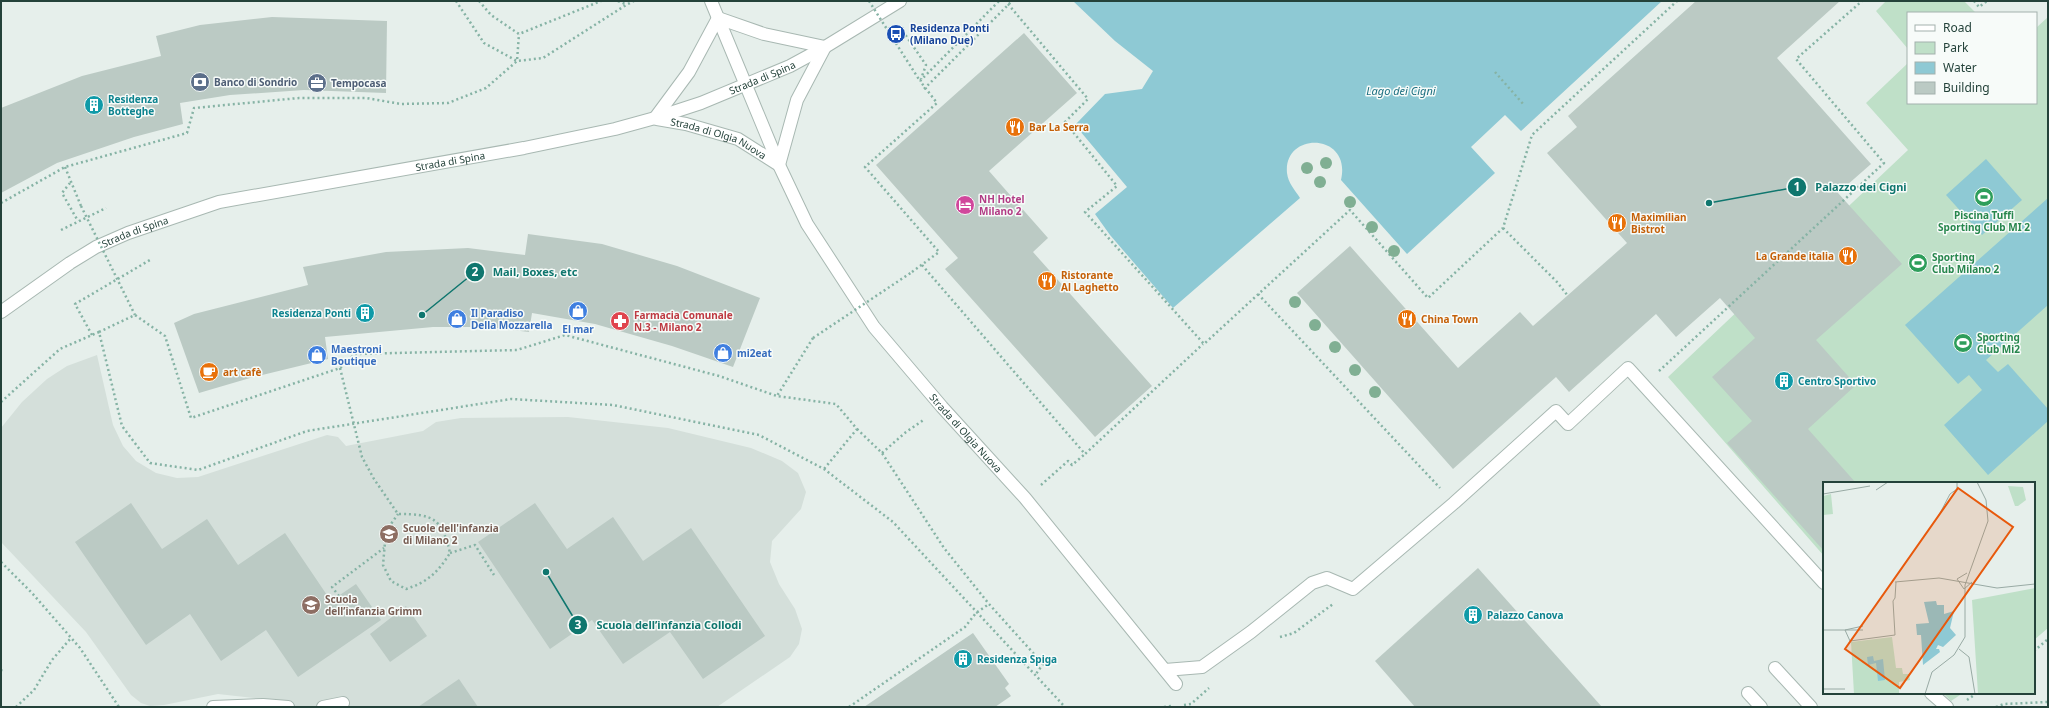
<svg xmlns="http://www.w3.org/2000/svg" width="2049" height="708" font-family="'Noto Sans',sans-serif">
<style>
.built{fill:#d4dfda}
.green{fill:#bfe0c8}
.water{fill:#8ec9d4}
.building{fill:#bbcac4}
.lines{fill:none;stroke-linecap:round;stroke-linejoin:round}
.service-casing{stroke:#a8b8b2;stroke-width:14}
.pedestrian-casing{stroke:#a8b8b2;stroke-width:14}
.minor-casing{stroke:#a8b8b2;stroke-width:14}
.path{stroke:#86b3a5;stroke-width:2.5;stroke-dasharray:2 3;stroke-linecap:butt}
.service{stroke:#fff;stroke-width:12}
.pedestrian{stroke:#fff;stroke-width:12}
.minor{stroke:#fff;stroke-width:12}
.path-bridge{stroke:#86b3a5;stroke-width:2.5;stroke-dasharray:2 3;stroke-linecap:butt}
.tree{fill:#80af93}
.labels{text-anchor:middle;stroke-width:3;stroke-linejoin:round;paint-order:stroke}
.transit-label{font-size:10px;font-weight:bold;fill:#164399;stroke:#f7fbf9;text-anchor:start}
.street-label{font-size:10px;fill:#24423a;stroke:#f7fbf9}
.service-label{font-size:10px;font-weight:bold;fill:#4e5e75;stroke:#f7fbf9;text-anchor:start}
.culture-label{font-size:10px;font-weight:bold;fill:#0d838f;stroke:#f7fbf9;text-anchor:start}
.food-label{font-size:10px;font-weight:bold;fill:#c56008;stroke:#f7fbf9;text-anchor:start}
.hotel-label{font-size:10px;font-weight:bold;fill:#b23c85;stroke:#f7fbf9;text-anchor:start}
.leisure-label{font-size:10px;font-weight:bold;fill:#27864d;stroke:#f7fbf9;text-anchor:start}
.shop-label{font-size:10px;font-weight:bold;fill:#366cbe;stroke:#f7fbf9;text-anchor:start}
.health-label{font-size:10px;font-weight:bold;fill:#be3a42;stroke:#f7fbf9;text-anchor:start}
.education-label{font-size:10px;font-weight:bold;fill:#785e54;stroke:#f7fbf9;text-anchor:start}
.water-label{font-size:11px;font-style:italic;fill:#1c6f80;stroke:#f7fbf9}
.inset-road{fill:none;stroke:#98aaa4;stroke-width:1}
.view{fill:#e8590c;fill-opacity:0.15;stroke:#e8590c;stroke-width:2}
.inset-edge{fill:none;stroke:#24423a;stroke-width:2}
.leader{fill:none;stroke:#0f766e;stroke-width:1.5}
.callout-dot{fill:#0f766e;stroke:#f7fbf9;stroke-width:1.5}
.mark-label{font-size:12px;text-anchor:middle;font-weight:bold;fill:#fff}
.callout-label{font-size:11px;text-anchor:middle;font-weight:bold;fill:#0f766e;stroke:#f7fbf9;stroke-width:3;stroke-linejoin:round;paint-order:stroke}
</style>
<rect width="100%" height="100%" fill="#e6efeb"/>
<path class="built" d="M97 355 113 425 123 446 136 461 156 473 177 478 198 477 327 435 338 437 346 446 423 431 436 422 461 418 568 417 668 428 751 448 782 461 798 473 806 492 801 509 772 541 770 562 779 584 795 609 802 629 799 644 790 657 717 707H279L264 699 218 694 164 705 150 706 141 703 131 695 86 632 1 542V428L22 402 47 379 67 366Z"/>
<g class="green">
<path d="M1886 1H1964L1976 13H1908V49L1876 11Z"/>
<path d="M2048 17V628L2034 640V483H1824V556L1668 377 1908 150 1866 103 1908 63V103H2036V28Z"/>
<path d="M1943 693H1963L1951 701Z"/>
</g>
<g class="water">
<path d="M1073 1H1662L1521 131 1505 115 1471 147 1495 173 1407 254 1341 180C1352 132 1283 131 1287 173 1288 183 1295 190 1300 198L1173 308 1110 235 1095 214 1127 187 1075 125 1105 94 1142 89 1153 71 1115 41Z"/>
<path d="M1986 159 2022 200 1982 235 1946 195Z"/>
<path d="M2048 198V305L1986 360 1998 372 2008 364 2048 409V421L1988 475 1944 425 1982 390 1969 375 1958 384 1905 325Z"/>
</g>
<g class="building">
<path d="M1696 1H1840L1777 58 1871 164 1838 193 1902 264 1816 340 1856 385 1808 429 1856 483H1824V551L1727 443 1752 421 1712 377 1755 338 1720 298 1676 337 1656 314 1569 392 1556 377 1453 469 1297 293 1350 246 1458 368 1520 312 1533 326 1627 243 1547 153 1577 127 1568 116Z"/>
<path d="M272 17 387 21 386 93 304 90 230 95 180 103 183 124 134 137 57 163 1 193V108L82 76 161 56 156 36 200 25Z"/>
<path d="M1024 33 1077 93 989 171 1048 238 1033 252 1152 386 1095 437 945 269 958 258 876 165Z"/>
<path d="M528 234 602 244 677 266 760 298 733 367 672 346 595 324 532 313 529 332 489 327H433L325 337 328 359 250 378 199 393 174 323 194 314 308 285 303 267 386 252 468 248 525 255Z"/>
<path d="M131 503 162 549 207 519 238 565 285 533 331 601 356 584 381 620 298 677 266 630 221 661 190 614 146 645 75 542Z"/>
<path d="M535 503 567 549 613 517 643 561 691 528 765 636 703 679 670 632 623 664 592 620 550 649 478 542Z"/>
<path d="M1478 568 1602 707H1415L1375 661Z"/>
<path d="M406 606 427 636 390 662 370 634Z"/>
<path d="M973 633 1009 684 1005 688 1011 696 995 707H864Z"/>
<path d="M459 679 478 707H418Z"/>
</g>
<g class="lines">
<defs>
<g id="service">
<path d="M1775 668 1811 707"/>
<path d="M1748 693 1761 707"/>
<path d="M213 707 263 705 288 707"/>
<path d="M323 707 343 703"/>
</g>
<g id="pedestrian">
<path d="M1165 670 1202 667 1251 632 1312 583 1327 578 1353 589 1454 503 1556 411 1568 424 1628 368 1824 583"/>
<path d="M1931 693 1947 707"/>
</g>
<g id="minor">
<path id="s1" d="M711 1 779 165 807 224 874 327 942 407 1025 498 1176 684"/>
<path d="M655 118 689 72 718 18"/>
<path id="s2" d="M657 119 686 124 738 139 779 165 797 100 825 47 764 34 718 18"/>
<path id="s3" d="M1 312 70 263 96 247 128 233 219 202 524 148 615 129 655 118 701 103 790 66 825 47 900 1"/>
</g>
</defs>
<use href="#service" class="service-casing"/>
<use href="#pedestrian" class="pedestrian-casing"/>
<use href="#minor" class="minor-casing"/>
<g class="path">
<path d="M456 1 484 43 517 61 543 58 626 5 634 1"/>
<path d="M479 1 491 15 519 34 601 1"/>
<path d="M618 1 625 4"/>
<path d="M1974 1 1979 7 1987 1"/>
<path d="M1008 4 1088 99 1065 122 1117 186 1085 212 1204 344 1350 210 1428 298 1503 228 1532 135 1677 1"/>
<path d="M900 27 926 65 921 79"/>
<path d="M1495 72 1524 105"/>
<path d="M920 81 999 1"/>
<path d="M924 89 1012 1"/>
<path d="M65 167 81 206"/>
<path d="M70 183 62 193 78 221"/>
<path d="M1 203 65 167 187 133 194 108 299 98H366L401 104 448 103 486 88 517 61 519 34"/>
<path d="M1503 228 1557 282 1568 296"/>
<path d="M61 230 106 208"/>
<path d="M922 265 1085 454 1203 344"/>
<path d="M912 272 939 252 865 167 937 103 920 81"/>
<path d="M1258 294 1440 488"/>
<path d="M99 332 135 315 165 336 191 418 340 368 355 354 517 350 565 335 719 376 777 396"/>
<path d="M92 335 75 304 150 260"/>
<path d="M813 338 777 396 836 404 857 429 824 469"/>
<path d="M340 368 362 457 374 479 398 514C433 514 442 518 450 553 438 572 428 582 406 589L391 581 383 565 386 531 398 514"/>
<path d="M1659 371 1884 163 1796 59 1862 1"/>
<path d="M1 402 60 349 99 332 122 426 150 463 198 470 307 431 511 399 613 405 759 435 824 469 893 522 1065 707"/>
<path d="M857 429 882 453 944 548 989 604 1043 664 1036 674"/>
<path d="M882 453 906 432 925 419"/>
<path d="M1041 485 1068 461 1072 465 1085 454"/>
<path d="M450 553 475 545 494 575"/>
<path d="M1 562 32 593 80 648 119 707"/>
<path d="M339 596 332 587 384 548"/>
<path d="M1280 637 1294 633 1333 604"/>
<path d="M2034 651 2048 639"/>
<path d="M1 671 2 668"/>
<path d="M1967 700 1977 693"/>
<path d="M1184 705 1191 704 1209 688"/>
<path d="M16 707 34 690 52 660 71 638"/>
<path d="M849 707 965 627 976 613 989 604"/>
<path d="M1164 707 1171 706"/>
<path d="M1996 707 2004 704 2048 702"/>
</g>
<use href="#service" class="service"/>
<use href="#pedestrian" class="pedestrian"/>
<use href="#minor" class="minor"/>
<g class="path-bridge">
<path d="M869 1 920 81"/>
<path d="M81 206 135 315"/>
<path d="M813 338 912 272"/>
</g>
</g>
<g class="tree">
<circle cx="1326" cy="163" r="6"/>
<circle cx="1307" cy="168" r="6"/>
<circle cx="1320" cy="182" r="6"/>
<circle cx="1350" cy="202" r="6"/>
<circle cx="1372" cy="227" r="6"/>
<circle cx="1394" cy="251" r="6"/>
<circle cx="1295" cy="302" r="6"/>
<circle cx="1315" cy="325" r="6"/>
<circle cx="1335" cy="347" r="6"/>
<circle cx="1355" cy="370" r="6"/>
<circle cx="1375" cy="392" r="6"/>
</g>
<defs>
<symbol id="bus-disc" viewBox="-11 -11 22 22"><circle r="9.5" fill="#1a4fb4" stroke="#f7fbf9"/><path d="M-5-6H5V4H4V6H2V4H-2V6H-4V4H-5ZM-3.5-4V0h7V-4ZM-3.5 1.2v1.5H-2V1.2ZM2 1.2v1.5H3.5V1.2Z" fill="#fff"/></symbol>
<symbol id="bank-disc" viewBox="-11 -11 22 22"><circle r="9.5" fill="#5c6f8a" stroke="#f7fbf9"/><path d="M-6-4H6V4H-6ZM0-2.3a2.3 2.3 0 1 0 0 4.6a2.3 2.3 0 1 0 0-4.6Z" fill="#fff"/></symbol>
<symbol id="office-disc" viewBox="-11 -11 22 22"><circle r="9.5" fill="#5c6f8a" stroke="#f7fbf9"/><path d="M-6-3h4V-5.5h4V-3h4V5H-6ZM-1-4.5V-3h2v-1.5ZM-6 0V1H6V0Z" fill="#fff"/></symbol>
<symbol id="building-disc" viewBox="-11 -11 22 22"><circle r="9.5" fill="#0f9aa8" stroke="#f7fbf9"/><path d="M-4-6H4V6H1V3H-1V6H-4ZM-2.5-4.3h1.7v1.8h-1.7ZM.8-4.3h1.7v1.8H.8ZM-2.5-1h1.7V.8h-1.7ZM.8-1h1.7V.8H.8Z" fill="#fff"/></symbol>
<symbol id="restaurant-disc" viewBox="-11 -11 22 22"><circle r="9.5" fill="#e8710a" stroke="#f7fbf9"/><path d="M-5-6h1v4h1v-4h1v4h1v-4h1v5L-1.5 .5V6h-2V.5L-5-1ZM5-6V6H3V1.5H1.5Q1.5-4 5-6Z" fill="#fff"/></symbol>
<symbol id="stadium-disc" viewBox="-11 -11 22 22"><circle r="9.5" fill="#2e9e5b" stroke="#f7fbf9"/><path d="M0-5a6.5 5 0 1 0 0 10a6.5 5 0 1 0 0-10ZM-3.5-1.8h7v3.6h-7Z" fill="#fff"/></symbol>
<symbol id="hotel-disc" viewBox="-11 -11 22 22"><circle r="9.5" fill="#d1479c" stroke="#f7fbf9"/><path d="M-6-4.5h1.5V1H6V5H4.5V3h-9V5H-6ZM-4 0a1.8 1.8 0 1 1 3.6 0ZM.5 0V-2.5h3Q6-2.5 6 0Z" fill="#fff"/></symbol>
<symbol id="shop-disc" viewBox="-11 -11 22 22"><circle r="9.5" fill="#3f7fe0" stroke="#f7fbf9"/><path d="M-5-2.5h2.3a2.7 3.5 0 0 1 5.4 0H5L5.5 6h-11ZM-1.5-2.5h3a1.5 2.3 0 0 0-3 0Z" fill="#fff"/></symbol>
<symbol id="pharmacy-disc" viewBox="-11 -11 22 22"><circle r="9.5" fill="#e0444e" stroke="#f7fbf9"/><path d="M-2-6h4v4h4v4h-4v4h-4v-4h-4v-4h4Z" fill="#fff"/></symbol>
<symbol id="cafe-disc" viewBox="-11 -11 22 22"><circle r="9.5" fill="#e8710a" stroke="#f7fbf9"/><path d="M-5.5-4.5H6V0H3Q3 3.5 0 3.5H-2.5Q-5.5 3.5-5.5 0ZM3-3.2v2h1.7v-2ZM-6 4.5H4V6H-6Z" fill="#fff"/></symbol>
<symbol id="school-disc" viewBox="-11 -11 22 22"><circle r="9.5" fill="#8d6e63" stroke="#f7fbf9"/><path d="M0-5L7-2L0 1L-7-2ZM-4 1L0 2.5L4 1V4Q0 6-4 4Z" fill="#fff"/></symbol>
</defs>
<g fill-rule="evenodd">
<use href="#bus-disc" x="885" y="23" width="22" height="22"/>
<use href="#bank-disc" x="189" y="71" width="22" height="22"/>
<use href="#office-disc" x="306" y="72" width="22" height="22"/>
<use href="#building-disc" x="83" y="94" width="22" height="22"/>
<use href="#restaurant-disc" x="1004" y="116" width="22" height="22"/>
<use href="#stadium-disc" x="1973" y="186" width="22" height="22"/>
<use href="#hotel-disc" x="954" y="194" width="22" height="22"/>
<use href="#restaurant-disc" x="1606" y="212" width="22" height="22"/>
<use href="#restaurant-disc" x="1837" y="245" width="22" height="22"/>
<use href="#stadium-disc" x="1907" y="252" width="22" height="22"/>
<use href="#restaurant-disc" x="1036" y="270" width="22" height="22"/>
<use href="#shop-disc" x="567" y="300" width="22" height="22"/>
<use href="#building-disc" x="354" y="302" width="22" height="22"/>
<use href="#shop-disc" x="446" y="308" width="22" height="22"/>
<use href="#restaurant-disc" x="1396" y="308" width="22" height="22"/>
<use href="#pharmacy-disc" x="609" y="310" width="22" height="22"/>
<use href="#stadium-disc" x="1952" y="332" width="22" height="22"/>
<use href="#shop-disc" x="712" y="342" width="22" height="22"/>
<use href="#shop-disc" x="306" y="344" width="22" height="22"/>
<use href="#cafe-disc" x="198" y="361" width="22" height="22"/>
<use href="#building-disc" x="1773" y="370" width="22" height="22"/>
<use href="#school-disc" x="378" y="523" width="22" height="22"/>
<use href="#school-disc" x="300" y="594" width="22" height="22"/>
<use href="#building-disc" x="1462" y="604" width="22" height="22"/>
<use href="#building-disc" x="952" y="648" width="22" height="22"/>
</g>
<g class="labels">
<g class="transit-label">
<text x="910" y="32">Residenza Ponti<tspan x="910" dy="12">(Milano Due)</tspan></text>
</g>
<g class="street-label">
<text dy="4" stroke="none"><textPath href="#s3" startOffset="805">Strada di Spina</textPath></text>
<text dy="4" stroke="none"><textPath href="#s2" startOffset="65">Strada di Olgia Nuova</textPath></text>
<text dy="4" stroke="none"><textPath href="#s3" startOffset="481">Strada di Spina</textPath></text>
<text dy="4" stroke="none"><textPath href="#s3" startOffset="157">Strada di Spina</textPath></text>
<text dy="4" stroke="none"><textPath href="#s1" startOffset="506">Strada di Olgia Nuova</textPath></text>
</g>
<g class="service-label">
<text x="214" y="86">Banco di Sondrio</text>
<text x="331" y="87">Tempocasa</text>
</g>
<g class="culture-label">
<text x="108" y="103">Residenza<tspan x="108" dy="12">Botteghe</tspan></text>
<text x="351" y="317" text-anchor="end">Residenza Ponti</text>
<text x="1798" y="385">Centro Sportivo</text>
<text x="1487" y="619">Palazzo Canova</text>
<text x="977" y="663">Residenza Spiga</text>
</g>
<g class="food-label">
<text x="1029" y="131">Bar La Serra</text>
<text x="1631" y="221">Maximilian<tspan x="1631" dy="12">Bistrot</tspan></text>
<text x="1834" y="260" text-anchor="end">La Grande italia</text>
<text x="1061" y="279">Ristorante<tspan x="1061" dy="12">Al Laghetto</tspan></text>
<text x="1421" y="323">China Town</text>
<text x="223" y="376">art cafè</text>
</g>
<g class="hotel-label">
<text x="979" y="203">NH Hotel<tspan x="979" dy="12">Milano 2</tspan></text>
</g>
<g class="leisure-label">
<text x="1984" y="219" text-anchor="middle">Piscina Tuffi<tspan x="1984" dy="12">Sporting Club MI 2</tspan></text>
<text x="1932" y="261">Sporting<tspan x="1932" dy="12">Club Milano 2</tspan></text>
<text x="1977" y="341">Sporting<tspan x="1977" dy="12">Club Mi2</tspan></text>
</g>
<g class="shop-label">
<text x="471" y="317">Il Paradiso<tspan x="471" dy="12">Della Mozzarella</tspan></text>
<text x="578" y="333" text-anchor="middle">El mar</text>
<text x="331" y="353">Maestroni<tspan x="331" dy="12">Boutique</tspan></text>
<text x="737" y="357">mi2eat</text>
</g>
<g class="health-label">
<text x="634" y="319">Farmacia Comunale<tspan x="634" dy="12">N.3 - Milano 2</tspan></text>
</g>
<g class="education-label">
<text x="403" y="532">Scuole dell'infanzia<tspan x="403" dy="12">di Milano 2</tspan></text>
<text x="325" y="603">Scuola<tspan x="325" dy="12">dell’infanzia Grimm</tspan></text>
</g>
<g class="water-label">
<text x="1401" y="95">Lago dei Cigni</text>
</g>
</g>
<g transform="translate(1823 482)">
<rect width="212" height="212" fill="#e6efeb"/>
<path d="M185 4 200 5 203 18 195 24H192ZM8 12 10 32 0 33V14ZM212 106V212H155L149 118ZM69 155 73 186H79L80 192H86L87 198 76 200V212H31L28 160Z" fill="#bfe0c8"/>
<path d="M113 119 114 123H121V132L131 129 127 146 133 153 120 165 115 163 113 167H116L117 170 100 183 98 153H94L93 142 106 141 101 120ZM50 174 51 179 60 177 62 198 55 199 53 181 45 183 44 175Z" fill="#8ec9d4"/>
<path class="inset-road" d="M53 8 65 0M0 12 47 4M116 33 127 12 134 7V0M144 91 134 97 141 107 149 100M72 100 116 96 174 106 212 102M0 148H40M22 148 27 159 72 153 70 119 72 116 73 100M22 148 40 144M136 167 146 175 152 212M0 207H22M102 212 109 190 131 173 142 155V103L165 39 163 18 154 0"/>
<path class="view" d="M135 6 190 45 77 206 22 167Z"/>
<rect width="212" height="212" class="inset-edge"/>
</g>
<path class="leader" d="M1709 203L1797 187M422 315L475 272M546 572L578 625"/>
<g class="callout-dot">
<circle cx="1709" cy="203" r="4"/>
<circle cx="422" cy="315" r="4"/>
<circle cx="546" cy="572" r="4"/>
<circle cx="1797" cy="187" r="10"/>
<circle cx="475" cy="272" r="10"/>
<circle cx="578" cy="625" r="10"/>
</g>
<g class="mark-label">
<text x="1797" y="191">1</text>
<text x="475" y="276">2</text>
<text x="578" y="629">3</text>
</g>
<g class="callout-label">
<text x="1861" y="191">Palazzo dei Cigni</text>
<text x="535" y="276">Mail, Boxes, etc</text>
<text x="669" y="629">Scuola dell’infanzia Collodi</text>
</g>
<rect width="2049" height="708" fill="none" stroke="#24423a" stroke-width="4"/>
<rect x="1907" y="12" width="130" height="92" fill="#f7fbf9" stroke="#a3b1ad"/>
<rect x="1915" y="25" width="20" height="6" fill="#ffffff" stroke="#a3b1ad"/>
<text x="1943" y="32" font-size="12" fill="#24423a">Road</text>
<rect x="1915" y="42" width="20" height="12" fill="#bfe0c8" stroke="#a3b1ad"/>
<text x="1943" y="52" font-size="12" fill="#24423a">Park</text>
<rect x="1915" y="62" width="20" height="12" fill="#8ec9d4" stroke="#a3b1ad"/>
<text x="1943" y="72" font-size="12" fill="#24423a">Water</text>
<rect x="1915" y="82" width="20" height="12" fill="#bbcac4" stroke="#a3b1ad"/>
<text x="1943" y="92" font-size="12" fill="#24423a">Building</text>
</svg>
